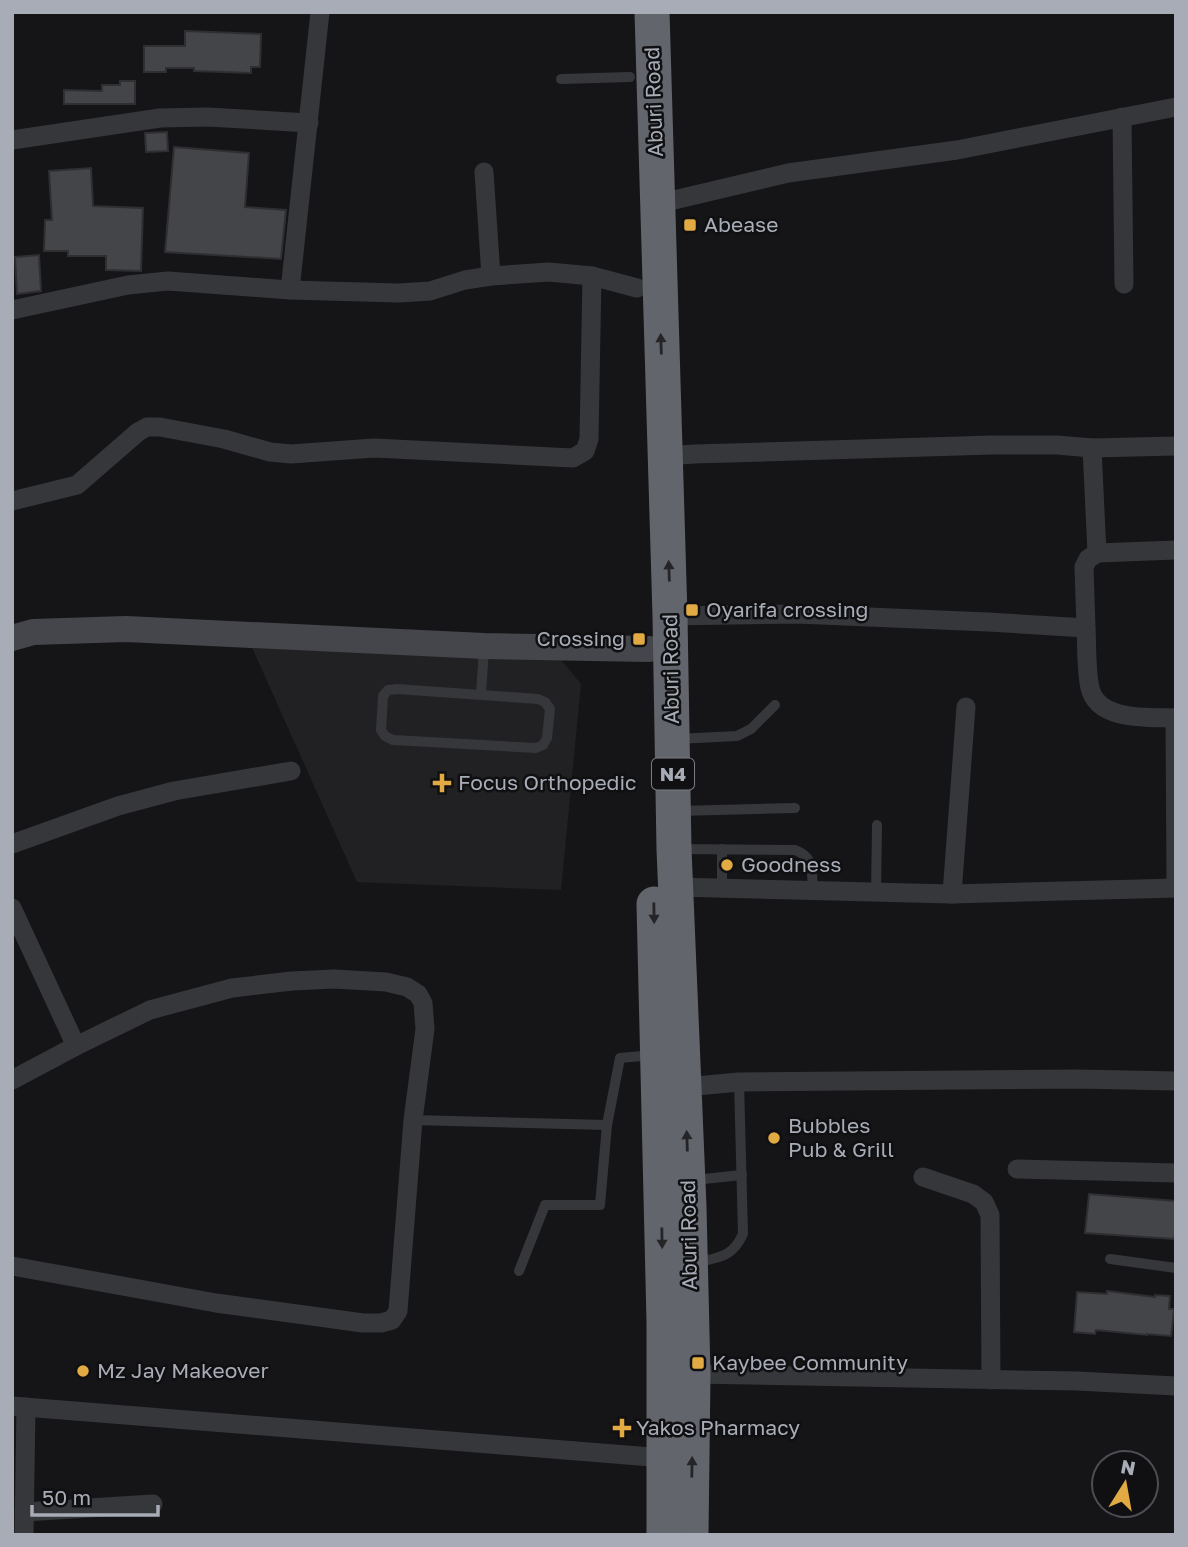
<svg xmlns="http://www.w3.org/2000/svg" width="1188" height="1547" font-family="'Golos Text',sans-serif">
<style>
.built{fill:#212123}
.building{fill:#444549;stroke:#2f2f32;stroke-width:2}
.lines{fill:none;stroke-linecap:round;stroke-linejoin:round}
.lane{stroke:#36373b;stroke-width:10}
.street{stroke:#36373b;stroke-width:19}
.secondary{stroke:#44464b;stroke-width:26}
.highway{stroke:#63656c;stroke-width:35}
.oneway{fill:#252528}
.poi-dot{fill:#e2aa42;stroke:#101012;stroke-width:2.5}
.labels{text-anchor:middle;stroke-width:5;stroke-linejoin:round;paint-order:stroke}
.shield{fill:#101012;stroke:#7a7d85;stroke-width:2}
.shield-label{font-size:19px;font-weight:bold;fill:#a8acb6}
.street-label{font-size:21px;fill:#a8acb6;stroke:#101012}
.poi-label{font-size:21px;fill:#a8acb6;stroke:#101012;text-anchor:start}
</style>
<rect width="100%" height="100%" fill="#151517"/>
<path class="built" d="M250 643 559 657 581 684 561 890 357 882Z"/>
<g class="building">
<path d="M185 31 261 34 260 67H251V73L194 71V68H166V72H144V46H185Z"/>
<path d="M120 81H135V104H64V90L102 91V85H120Z"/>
<path d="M167 132 168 151 146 152 145 133Z"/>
<path d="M174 147 249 153 245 207 286 210 281 259 165 252Z"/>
<path d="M91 168 93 206 143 208 141 271 106 270V256H68V251H44L45 220H52L49 171Z"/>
<path d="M39 255 41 291 17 294 15 257Z"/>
<path d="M1089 1194 1176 1201V1229L1174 1239 1085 1233Z"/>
<path d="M1107 1291 1155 1297V1295L1170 1296 1169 1309H1174L1171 1336 1147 1334V1335L1096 1330 1095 1334 1074 1332 1077 1292 1107 1294Z"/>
</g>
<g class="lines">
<g class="lane">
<path d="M561 79 630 77"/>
<path d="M397 689 538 699 545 702 550 709 547 738 543 745 536 748 393 740 385 736 381 730 383 696 388 690Z"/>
<path d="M481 694 484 649"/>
<path d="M677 739 737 736 751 729 775 705"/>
<path d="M678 811 795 808"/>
<path d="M678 849 795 850C816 858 811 871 813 891"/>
<path d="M722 889V849"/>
<path d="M876 893 877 825"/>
<path d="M413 1120 607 1125"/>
<path d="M694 1180 742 1175"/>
<path d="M1110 1259 1176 1268"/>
<path d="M695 1263C719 1257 732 1258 743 1234L739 1082"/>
<path d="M519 1271 545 1205H600L607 1125 620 1058 653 1055"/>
</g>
<g class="street">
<path d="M1122 117 1124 284"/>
<path d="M12 140 160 118 208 117 309 123"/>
<path d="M484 172 491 276"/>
<path d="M657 204 788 173 957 150 1176 107"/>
<path d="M290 290 320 12"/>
<path d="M12 310 128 285 168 281 290 290 399 293 430 291 465 280 491 276 549 272 592 276 637 288"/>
<path d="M1092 448 1176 446"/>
<path d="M665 456 694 454 992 445H1057L1092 448 1097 553"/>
<path d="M12 501 77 485 138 432 147 427H160L224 439 270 452 291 454 374 448 573 458 585 451 589 439 592 276"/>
<path d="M670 616 797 614 988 622 1086 628C1087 647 1086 670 1090 688 1098 722 1150 717 1176 718"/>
<path d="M1086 628 1084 567 1088 559 1097 553 1176 550"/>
<path d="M1175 718 1176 880"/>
<path d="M12 844 118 806 174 791 291 771"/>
<path d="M676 887 952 894 1176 888"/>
<path d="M952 894 966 707"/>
<path d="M12 908 76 1046"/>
<path d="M12 1080 76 1046 150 1010 232 988 292 981 334 979 386 982 407 987 418 994 423 1003 425 1029 413 1120 398 1311 392 1320 381 1323H363L216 1303 12 1266"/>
<path d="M685 1087 739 1082 1077 1079 1176 1081"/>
<path d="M1017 1169 1176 1173"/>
<path d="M923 1177 973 1194 984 1202 990 1215 991 1380"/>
<path d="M693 1374 1077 1381 1176 1386"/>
<path d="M12 1406 664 1458"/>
<path d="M24 1512 153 1504"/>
<path d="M24 1535 26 1407"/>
</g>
<path class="secondary" d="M12 638 33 632 126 629 484 646 649 649"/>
<g class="highway">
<path d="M652 12 670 616 674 849 689 1207 693 1374 691 1535"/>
<path d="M654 904 664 1322V1535"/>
</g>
</g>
<defs><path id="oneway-solid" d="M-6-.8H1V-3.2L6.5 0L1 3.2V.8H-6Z" transform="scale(1.75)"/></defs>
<g class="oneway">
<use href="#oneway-solid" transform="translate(661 344) rotate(-92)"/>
<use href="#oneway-solid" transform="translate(669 571) rotate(-92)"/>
<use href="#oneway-solid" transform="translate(654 913) rotate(89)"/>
<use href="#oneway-solid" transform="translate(687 1141) rotate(-92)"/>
<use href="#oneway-solid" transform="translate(662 1238) rotate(89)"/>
<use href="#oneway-solid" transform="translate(692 1467) rotate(-89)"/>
</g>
<g class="poi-dot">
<rect x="683" y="218" width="14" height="14" rx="3.5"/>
<rect x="685" y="603" width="14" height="14" rx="3.5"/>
<rect x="632" y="632" width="14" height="14" rx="3.5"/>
<path d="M438.5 772.5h7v7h7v7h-7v7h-7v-7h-7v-7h7z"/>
<circle cx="727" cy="865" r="7"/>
<circle cx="774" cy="1138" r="7"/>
<rect x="691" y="1356" width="14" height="14" rx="3.5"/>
<circle cx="83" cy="1371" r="7"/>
<path d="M618.5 1417.5h7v7h7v7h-7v7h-7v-7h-7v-7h7z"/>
</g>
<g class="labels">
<rect class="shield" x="652" y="758.5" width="42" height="31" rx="5"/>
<g class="shield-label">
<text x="673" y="781">N4</text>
</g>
<g class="street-label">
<text transform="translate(654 102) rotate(-92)" y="7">Aburi Road</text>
<text transform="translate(671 669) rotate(-91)" y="7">Aburi Road</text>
<text transform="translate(689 1235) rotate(-91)" y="7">Aburi Road</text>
</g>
<g class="poi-label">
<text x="704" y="232">Abease</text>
<text x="706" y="617">Oyarifa crossing</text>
<text x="625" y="646" text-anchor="end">Crossing</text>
<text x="458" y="790">Focus Orthopedic</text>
<text x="741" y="872">Goodness</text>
<text x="788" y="1133">Bubbles<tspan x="788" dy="24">Pub &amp; Grill</tspan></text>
<text x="712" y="1370">Kaybee Community</text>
<text x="97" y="1378">Mz Jay Makeover</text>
<text x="636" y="1435">Yakos Pharmacy</text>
</g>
</g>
<rect width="1188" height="1547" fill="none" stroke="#a8acb6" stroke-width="28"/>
<g transform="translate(1125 1484) rotate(11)"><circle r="33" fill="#101012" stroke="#4d4e54" stroke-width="2"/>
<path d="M0-5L12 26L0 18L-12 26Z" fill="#e2aa42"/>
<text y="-10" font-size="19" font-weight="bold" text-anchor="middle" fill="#a8acb6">N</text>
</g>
<path d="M32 1505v10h126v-10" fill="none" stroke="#a8acb6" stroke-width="3.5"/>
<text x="42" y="1505" font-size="21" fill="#a8acb6" stroke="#101012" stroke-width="5" paint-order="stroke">50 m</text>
</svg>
